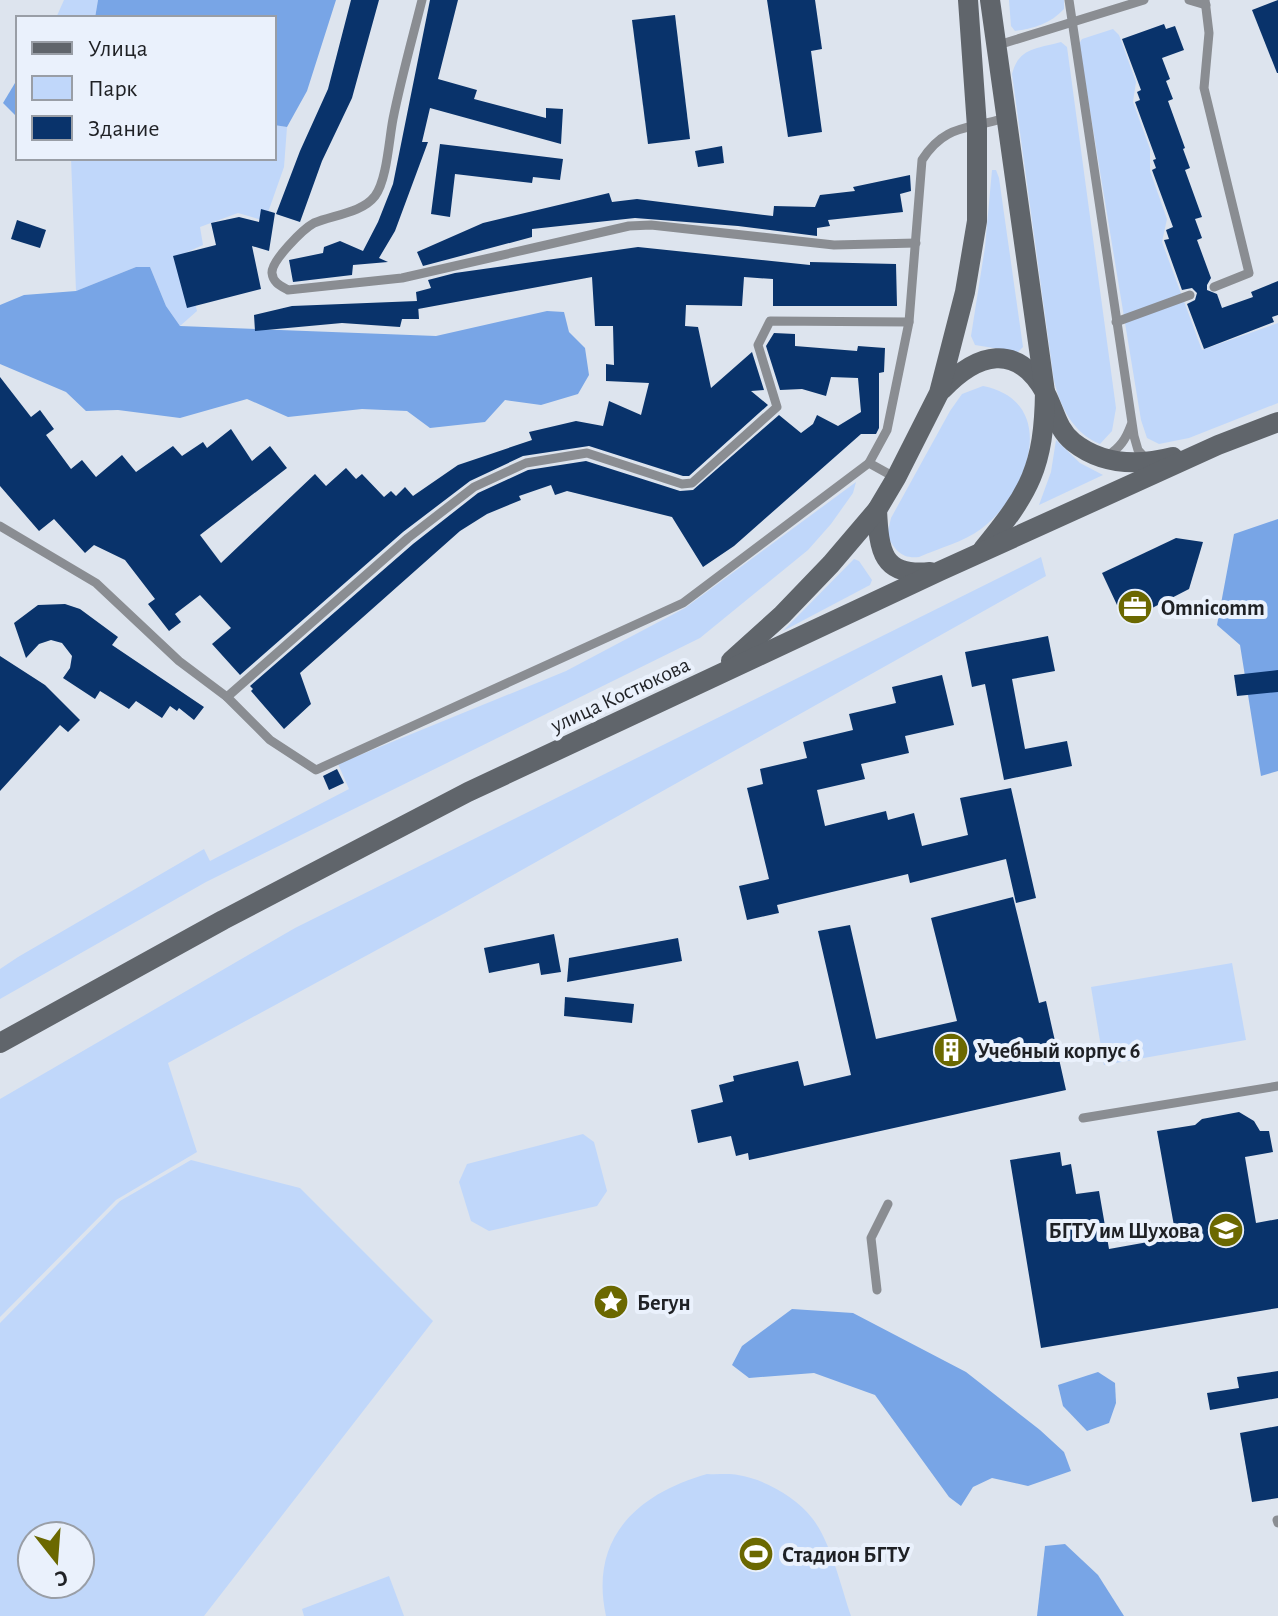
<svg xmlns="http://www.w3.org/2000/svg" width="1278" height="1616" font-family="'Alegreya Sans',sans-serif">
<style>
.green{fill:#c0d7fa;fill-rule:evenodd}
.forest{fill:#78a5e6}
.building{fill:#09336b}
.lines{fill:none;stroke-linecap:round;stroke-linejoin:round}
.service{stroke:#8a8d92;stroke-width:9}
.secondary{stroke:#60656b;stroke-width:20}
.labels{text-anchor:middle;stroke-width:8;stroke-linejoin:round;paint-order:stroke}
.poi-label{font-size:22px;font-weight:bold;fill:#1f2125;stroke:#eaf1fc;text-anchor:start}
.street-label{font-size:22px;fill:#1f2125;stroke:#eaf1fc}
</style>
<rect width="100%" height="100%" fill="#dde4ee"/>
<g class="green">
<path d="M64 0H98L95 18H56Z"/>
<path d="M1009 0H1064V9C1050 24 1035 28 1015 31L1011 26Z"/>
<path d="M1113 29 1119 35 1136 82 1133 102 1150 149V171L1167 219 1162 242 1202 350 1278 323V403L1189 438 1159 444 1147 438 1141 420 1079 44 1082 39Z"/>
<path d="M1061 42 1067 47 1116 408 1112 431 1100 444C1073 433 1061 408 1054 381L1012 74C1019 47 1037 49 1061 42Z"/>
<path d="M274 125 287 127 284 167 265 221 238 213 200 227 203 245 183 254 197 311 180 326 166 306 150 267H136L76 291 71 158H274Z"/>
<path d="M992 170H996L999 178 1023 347 1018 352 975 345 971 336 985 247Z"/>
<path d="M983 386C1062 402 1027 495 981 529 964 542 939 548 919 557 901 559 895 550 887 535L891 518 950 411 962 394Z"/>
<path d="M1056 440 1080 463 1103 475 1039 505 1051 472Z"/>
<path d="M856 482 853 493 831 524 808 550 700 638 206 882 0 999V969L18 957 204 849 210 861 349 789 338 764 566 671 685 608Z"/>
<path d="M1041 557 1046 576 445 913 168 1063 197 1152 116 1200 0 1317V1099L295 928Z"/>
<path d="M854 559 859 561 872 580 870 585 783 631Z"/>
<path d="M1232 963 1246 1040 1104 1065 1091 987Z"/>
<path d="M583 1134 594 1142 607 1191 597 1206 489 1231 471 1221 459 1182 467 1164Z"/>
<path d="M191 1160 300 1188 433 1321 204 1616H0V1323L120 1201ZM32 1536H80V1584H32Z"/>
<path d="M707 1474C717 1475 728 1473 738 1475 764 1479 796 1497 812 1518 831 1542 841 1587 851 1616H606C589 1538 637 1494 707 1474Z"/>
<path d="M389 1576 404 1616H304L302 1609Z"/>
</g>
<g class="forest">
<path d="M98 0H336L307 91 287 127 274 125V18H95Z"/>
<path d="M18 78V118L3 103Z"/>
<path d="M136 267H150L166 306 180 326 436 336 547 311 564 312 569 332 585 348 589 375 578 394 541 405 505 400 485 422 430 428 407 411 362 409 288 417 247 399 180 418 118 410 86 411 66 392 0 364V305L24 295 76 291Z"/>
<path d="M1278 519V771L1261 776 1240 645 1217 625 1234 534Z"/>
<path d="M792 1309 853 1313 966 1372 1040 1430 1064 1452 1071 1471 1028 1486 992 1478 973 1487 961 1506 949 1497 875 1395 814 1373 749 1378 732 1365 742 1346Z"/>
<path d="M1098 1372 1115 1383 1116 1403 1109 1423 1087 1431 1063 1406 1058 1385Z"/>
<path d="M1065 1544 1098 1575 1124 1616H1037L1045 1546Z"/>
</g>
<g class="building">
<path d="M351 0H379L352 98 322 161 300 222 276 214 300 151 328 89Z"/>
<path d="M430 0H458L438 79 477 90 474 99 546 118V108L563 109 561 144 430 108 422 142H428L395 231 379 258 388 262 353 265 352 275 293 282 289 260 323 253 324 247 340 241 363 251 378 222 393 184Z"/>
<path d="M767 0H815L822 49 811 51 822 132 788 137Z"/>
<path d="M1278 0V73H1277L1252 10Z"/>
<path d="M675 15 690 139 648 144 632 20Z"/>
<path d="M1164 24 1166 29 1175 26 1184 50 1162 58 1170 79 1166 81 1173 99 1168 101 1185 148 1183 149 1190 168 1185 170 1202 217 1195 219 1202 238 1197 240 1211 278 1207 285V290L1217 294 1222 308 1253 297 1251 292 1278 281V315L1272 317 1274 322 1204 349 1187 304 1195 300 1197 293 1192 288 1182 290 1164 240 1169 239 1166 230 1173 227 1152 170 1156 168 1153 160 1156 159 1135 102 1140 100 1137 92 1141 90 1122 39Z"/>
<path d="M440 144 563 159 560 180 533 177 532 183 455 174 450 217 431 214Z"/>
<path d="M722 146 724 163 698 167 695 151Z"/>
<path d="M910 175 911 191 900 194 903 212 828 220 830 226 817 228V236L738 226 635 218 532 229V237L423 266 417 252 483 223 609 193 612 202 637 199 773 216 774 206 815 207 820 195 855 191 853 187Z"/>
<path d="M261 209 275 213 269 251 252 246 261 289 187 308 173 256 216 245 211 223 239 217 259 222Z"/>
<path d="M17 220 46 230 40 248 11 239Z"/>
<path d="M638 247 810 265V262L896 264 897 306H773V279L744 277 742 306 686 305 685 326 698 327 711 388 752 352 764 390 751 391 768 405 689 476H683L589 446 523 456 470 481 403 532 240 675 212 644 231 628 200 595 175 614 181 622 169 631 148 604 155 599 125 560 94 545 85 553 54 519 39 531 0 486V377L31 417 40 410 54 429 46 435 71 469 82 460 96 477 122 455 136 472 173 446 182 456 203 442 207 448 231 429 252 461 270 446 287 468 200 535 221 563 315 474 326 486 346 468 356 479 362 474 384 497 391 491 396 496 405 487 413 496 458 465 532 440 529 432 576 421 603 426 609 401 641 415 649 383 606 381V364L614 365 613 326H595L592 277 418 309V304L419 319H402L400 327 342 323 255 331 254 315 292 306 417 301 416 292 431 288 428 280 455 273Z"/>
<path d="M774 333 795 334V346L857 351 858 346 885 348 884 372 879 373V428L876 434H861L734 546 703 567 672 517 567 491 555 495 551 485 519 496 521 500 487 514 460 531 300 673 311 704 284 729 251 691 253 689 250 686 413 544 478 493 528 470 586 461 680 491 693 490 779 415 801 433 813 424 817 415 838 426 861 412 858 378 831 377 826 396 802 389 780 390 766 346Z"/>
<path d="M1176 538 1203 542 1189 589 1125 622 1102 573Z"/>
<path d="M65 604 80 609 118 637 112 645 204 707 194 720 179 708 177 711 170 706 162 718 136 701 129 709 100 691 95 699 63 678 70 668 72 656 62 643 51 640 39 644 26 658 14 623 38 605Z"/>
<path d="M1048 636 1055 671 1012 679 1025 749 1067 741 1072 766 1004 780 985 684 972 687 965 652Z"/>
<path d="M0 656 45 685 80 720 68 732 60 725 0 791Z"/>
<path d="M1278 670V692L1237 696 1234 675Z"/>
<path d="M942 675 954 725 905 736 909 753 861 764 865 779 817 790 825 826 886 811 888 820 914 813 922 846 968 835 960 798 1011 788 1036 898 1016 903 1006 859 910 883 908 874 777 905 779 913 747 920 739 886 769 879 747 788 763 784 760 769 807 758 803 742 853 730 849 714 896 703 892 687Z"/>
<path d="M337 769 344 783 329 790 323 776Z"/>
<path d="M1013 897 1039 1003 1046 1001 1066 1090 749 1160 748 1153 736 1156 731 1136 698 1143 691 1110 723 1102 719 1085 734 1081 733 1076 798 1061 804 1086 851 1075 818 931 850 925 876 1039 957 1021 931 918Z"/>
<path d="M554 934 561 972 541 975 539 963 489 973 484 948Z"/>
<path d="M678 938 682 961 567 982 569 958Z"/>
<path d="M565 997 634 1004 632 1023 564 1016Z"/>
<path d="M1239 1112 1254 1121 1260 1131H1269L1273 1152 1245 1157 1256 1223 1278 1219V1308L1041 1348 1010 1160 1060 1152 1062 1166 1071 1164 1076 1194 1099 1191 1109 1249 1176 1237 1157 1131 1195 1125 1202 1119Z"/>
<path d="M1278 1371V1398L1210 1410 1207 1393 1239 1388 1237 1377Z"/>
<path d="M1278 1426V1498L1252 1502 1240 1433Z"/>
</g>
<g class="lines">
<g class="service">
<path d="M422 0C412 40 401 79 393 119 389 139 387 180 375 196 362 213 333 215 314 223 303 229 271 261 272 273 273 283 281 286 288 290L402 278 629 226 651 225 834 245 916 243"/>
<path d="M1069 0 1134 436 1138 450 1147 460"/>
<path d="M1189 0 1206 5"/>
<path d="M1205 0 1209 33 1204 88 1249 273 1214 287"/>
<path d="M995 46 1144 0"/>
<path d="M1116 322 1190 295"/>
<path d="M1107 456C1120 448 1126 439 1131 425"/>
<path d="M869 463 887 430 909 322 922 160C945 124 967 130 1005 118"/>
<path d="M0 526 96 583 179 661 227 697 270 740 316 770 683 603 869 463 896 478"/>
<path d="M227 697 408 538 474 487 526 463 587 453 682 484 692 483 777 407 758 345 770 321 909 322"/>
<path d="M1083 1118 1278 1086"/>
<path d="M877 1290 871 1238 888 1204"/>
<path d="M1277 1520 1278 1523"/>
</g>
<g class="secondary">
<path d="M942 390C977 353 1017 341 1046 394 1055 411 1057 429 1073 442 1102 465 1138 466 1173 457"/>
<path d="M877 510C879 551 882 577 930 572"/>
<path d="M983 549C1030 492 1044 467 1045 392L990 0"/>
<path d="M731 661 782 615 831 564 877 510 896 478 939 393 965 292 977 221V127L968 0"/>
<path d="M0 1043 223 920 468 792 940 571 1218 445 1278 422"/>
</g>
</g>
<defs>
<symbol id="office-disc" viewBox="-11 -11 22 22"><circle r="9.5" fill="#6b6800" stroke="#eaf1fc"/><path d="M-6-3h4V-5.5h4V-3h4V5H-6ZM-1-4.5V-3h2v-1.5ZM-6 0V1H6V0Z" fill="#fff"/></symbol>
<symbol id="building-disc" viewBox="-11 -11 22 22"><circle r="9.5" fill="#6b6800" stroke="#eaf1fc"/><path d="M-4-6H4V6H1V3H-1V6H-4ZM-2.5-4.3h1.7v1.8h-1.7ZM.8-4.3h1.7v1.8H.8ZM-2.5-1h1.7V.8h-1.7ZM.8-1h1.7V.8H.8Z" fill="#fff"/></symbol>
<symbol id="university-disc" viewBox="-11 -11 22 22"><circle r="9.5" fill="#6b6800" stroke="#eaf1fc"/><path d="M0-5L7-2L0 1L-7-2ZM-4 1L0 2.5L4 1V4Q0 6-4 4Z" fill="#fff"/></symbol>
<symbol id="sight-disc" viewBox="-11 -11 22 22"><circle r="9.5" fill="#6b6800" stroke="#eaf1fc"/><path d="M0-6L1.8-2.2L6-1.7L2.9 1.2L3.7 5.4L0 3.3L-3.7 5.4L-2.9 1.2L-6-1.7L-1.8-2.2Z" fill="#fff"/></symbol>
<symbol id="stadium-disc" viewBox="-11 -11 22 22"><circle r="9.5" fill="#6b6800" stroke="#eaf1fc"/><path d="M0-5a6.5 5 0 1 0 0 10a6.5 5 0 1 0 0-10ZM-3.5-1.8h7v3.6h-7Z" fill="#fff"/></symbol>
</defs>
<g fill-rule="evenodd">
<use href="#office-disc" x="1115" y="587" width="40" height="40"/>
<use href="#building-disc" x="931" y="1030" width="40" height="40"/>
<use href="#university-disc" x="1206" y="1210" width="40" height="40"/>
<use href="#sight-disc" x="591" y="1282" width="40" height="40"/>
<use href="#stadium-disc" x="736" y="1534" width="40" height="40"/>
</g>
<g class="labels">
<g class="poi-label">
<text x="1161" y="615">Omnicomm</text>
<text x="977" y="1058">Учебный корпус 6</text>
<text x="1200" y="1238" text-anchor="end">БГТУ им Шухова</text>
<text x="637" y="1310">Бегун</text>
<text x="782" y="1562">Стадион БГТУ</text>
</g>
<g class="street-label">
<text transform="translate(620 694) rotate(-25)" y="8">улица Костюкова</text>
</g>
</g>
<rect x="16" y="16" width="260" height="144" fill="#eaf1fc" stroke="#999ea6" stroke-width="2"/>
<rect x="32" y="42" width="40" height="12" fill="#60656b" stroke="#999ea6" stroke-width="2"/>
<text x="88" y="56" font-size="24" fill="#1f2125">Улица</text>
<rect x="32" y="76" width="40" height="24" fill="#c0d7fa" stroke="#999ea6" stroke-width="2"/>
<text x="88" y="96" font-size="24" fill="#1f2125">Парк</text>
<rect x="32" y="116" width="40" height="24" fill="#09336b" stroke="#999ea6" stroke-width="2"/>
<text x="88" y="136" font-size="24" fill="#1f2125">Здание</text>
<g transform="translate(56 1560) rotate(163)"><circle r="38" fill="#eaf1fc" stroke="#999ea6" stroke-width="2"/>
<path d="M0-6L14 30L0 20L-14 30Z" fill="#6b6800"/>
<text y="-12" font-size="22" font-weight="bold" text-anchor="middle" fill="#1f2125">С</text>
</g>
</svg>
